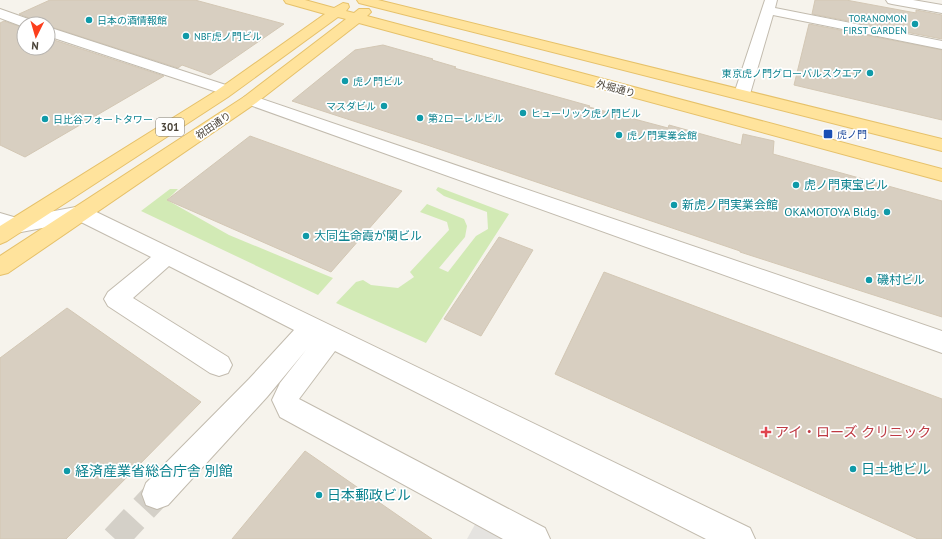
<svg xmlns="http://www.w3.org/2000/svg" width="942" height="539" font-family="'PT Sans','Noto Sans JP',sans-serif">
<style>
.green{fill:#d2eab5}
.parking{fill:#e5e3e0}
.building{fill:#d8cfc1;stroke:#d3c7b4}
.lines{fill:none;stroke-linecap:round;stroke-linejoin:round}
.minor-tunnel{stroke:#d4d0c8;stroke-width:28;stroke-dasharray:28 14;stroke-linecap:butt}
.minor-casing{stroke:#c2bbae;stroke-width:2}
.major-casing{stroke:#e6c16a;stroke-width:2}
.minor{fill:#fff;fill-rule:evenodd}
.major{fill:#ffe39c;fill-rule:evenodd}
.culture-dot{fill:#0f9aa8;stroke:#fff;stroke-width:1.5}
.transit-dot{fill:#1a4fb4;stroke:#fff;stroke-width:1.5}
.health-dot{fill:#e0444e;stroke:#fff;stroke-width:1.5}
.labels{text-anchor:middle;stroke-width:3.5;stroke-linejoin:round;paint-order:stroke}
.far-culture-label{font-size:10px;fill:#0d838f;stroke:#fff;text-anchor:start}
.far-street-label{font-size:10px;fill:#4b4439;stroke:#fff}
.far-transit-label{font-size:10px;fill:#164399;stroke:#fff;text-anchor:start}
.shield{fill:#fff;stroke:#817c74;stroke-width:1}
.shield-label{font-size:11px;font-weight:bold;fill:#4b4439}
.culture-label{font-size:12px;fill:#0d838f;stroke:#fff;text-anchor:start}
.near-health-label{font-size:14px;fill:#be3a42;stroke:#fff;text-anchor:start}
.near-culture-label{font-size:14px;fill:#0d838f;stroke:#fff;text-anchor:start}
</style>
<rect width="100%" height="100%" fill="#f6f3ec"/>
<g class="green">
<path d="M438 187 509 214 426 343 336 303 356 282 363 280 371 285 398 288 414 277 410 272 449 230 447 222 420 212 427 204 464 219 467 226 465 237 439 268 448 272 476 236 488 229 487 212 444 196 436 190Z"/>
<path d="M170 189H178L167 200 229 235 333 278 318 295 141 211Z"/>
</g>
<path class="parking" d="M478 519 508 539H467Z"/>
<g class="building">
<path d="M50 0H195L284 24 210 75 182 65 178 68 48 26V24H37L34 20 19 14Z"/>
<path d="M815 0H846L916 13V10L942 15V39L812 14Z"/>
<path d="M4 21 24 28V48H48V38L164 76 25 157 0 145V23Z"/>
<path d="M809 24 942 50V120L794 85Z"/>
<path d="M383 45 433 59 432 60 456 67 454 68 590 106 589 107 668 128 669 125 741 145 743 134 774 141 773 154 942 201V317L740 252V251L427 145 292 101 355 50Z"/>
<path d="M250 136 402 191 331 272 167 200Z"/>
<path d="M499 237 533 250 481 336 444 319Z"/>
<path d="M604 272 942 399V539H918L555 374Z"/>
<path d="M67 308 201 402 66 539H0V358Z"/>
<path d="M305 451 432 539H232Z"/>
</g>
<g class="lines">
<path class="minor-tunnel" d="M115 539 157 494"/>
<defs>
<g id="minor">
<path d="M765 0H777L775 8 942 41V49L773 15 750 94 748 97 742 99 736 97 734 94Z"/>
<path d="M886 0H913L942 5V13L892 4 888 3Z"/>
<path d="M0 9 34 21 36 24H24V27L0 18Z"/>
<path d="M48 27 232 87 234 90 232 93 226 95 220 93 48 36Z"/>
<path d="M250 95 942 331V353L244 103 242 100 244 97Z"/>
<path d="M81 206 88 208 750 528 755 539H706L335 351 299 399 545 528 550 539H503L280 417 272 400 280 383 306 350 267 397 168 505 157 509 146 505 142 494 146 483 249 379 294 330 169 266 133 298 228 357 232 365 228 373 219 376 210 373 108 306 104 299 108 292 151 257 79 221 16 233 0 228V213L17 218Z"/>
</g>
<g id="major">
<path d="M284 0H305L334 8 343 3 348 4 349 7 346 11 354 13 359 9H369L371 12 367 16 942 169V181L359 23 256 103 8 273 0 275V256L244 97 346 19 338 17 228 97 7 241 0 244V226L216 91 325 14 286 3Z"/>
<path d="M357 0H378L942 139V151L359 3Z"/>
</g>
</defs>
<use href="#minor" class="minor-casing"/>
<use href="#major" class="major-casing"/>
<use href="#minor" class="minor"/>
<use href="#major" class="major"/>
</g>
<g class="culture-dot">
<circle cx="89" cy="20" r="4"/>
<circle cx="915" cy="24" r="4"/>
<circle cx="186" cy="36" r="4"/>
<circle cx="870" cy="73" r="4"/>
<circle cx="345" cy="81" r="4"/>
<circle cx="384" cy="106" r="4"/>
<circle cx="523" cy="113" r="4"/>
<circle cx="420" cy="118" r="4"/>
<circle cx="45" cy="119" r="4"/>
<circle cx="619" cy="135" r="4"/>
<circle cx="796" cy="185" r="4"/>
<circle cx="674" cy="205" r="4"/>
<circle cx="887" cy="212" r="4"/>
<circle cx="306" cy="236" r="4"/>
<circle cx="869" cy="280" r="4"/>
<circle cx="853" cy="469" r="4"/>
<circle cx="67" cy="471" r="4"/>
<circle cx="319" cy="495" r="4"/>
</g>
<rect class="transit-dot" x="823" y="129" width="10" height="10" rx="2"/>
<path class="health-dot" d="M764 426h4v4h4v4h-4v4h-4v-4h-4v-4h4z"/>
<g class="labels">
<g class="far-culture-label">
<text x="907" y="22" text-anchor="end">TORANOMON<tspan x="907" dy="12">FIRST GARDEN</tspan></text>
<text x="97" y="24">日本の酒情報館</text>
<text x="194" y="40">NBF虎ノ門ビル</text>
<text x="862" y="77" text-anchor="end">東京虎ノ門グローバルスクエア</text>
<text x="353" y="85">虎ノ門ビル</text>
<text x="376" y="110" text-anchor="end">マスダビル</text>
<text x="531" y="117">ヒューリック虎ノ門ビル</text>
<text x="428" y="122">第2ローレルビル</text>
<text x="53" y="123">日比谷フォートタワー</text>
<text x="627" y="139">虎ノ門実業会館</text>
</g>
<g class="far-street-label">
<text transform="translate(616 88) rotate(15)" y="4">外堀通り</text>
<text transform="translate(213 125) rotate(-34)" y="4">祝田通り</text>
</g>
<g class="far-transit-label">
<text x="837" y="138">虎ノ門</text>
</g>
<rect class="shield" x="156" y="118" width="28" height="18" rx="3"/>
<g class="shield-label">
<text x="170" y="131">301</text>
</g>
<g class="culture-label">
<text x="804" y="189">虎ノ門東宝ビル</text>
<text x="682" y="209">新虎ノ門実業会館</text>
<text x="879" y="216" text-anchor="end">OKAMOTOYA Bldg.</text>
<text x="314" y="240">大同生命霞が関ビル</text>
<text x="877" y="284">磯村ビル</text>
</g>
<g class="near-health-label">
<text x="775" y="437">アイ・ローズ クリニック</text>
</g>
<g class="near-culture-label">
<text x="861" y="474">日土地ビル</text>
<text x="75" y="476">経済産業省総合庁舎 別館</text>
<text x="327" y="500">日本郵政ビル</text>
</g>
</g>
<g transform="translate(36 36) rotate(185)"><circle r="19" fill="#ffffff" stroke="#b7b4b0"/>
<path d="M0-3L7 15L0 10L-7 15Z" fill="#fc3f1d"/>
<text y="-6" font-size="11" font-weight="bold" text-anchor="middle" fill="#4b4439">N</text>
</g>
</svg>
